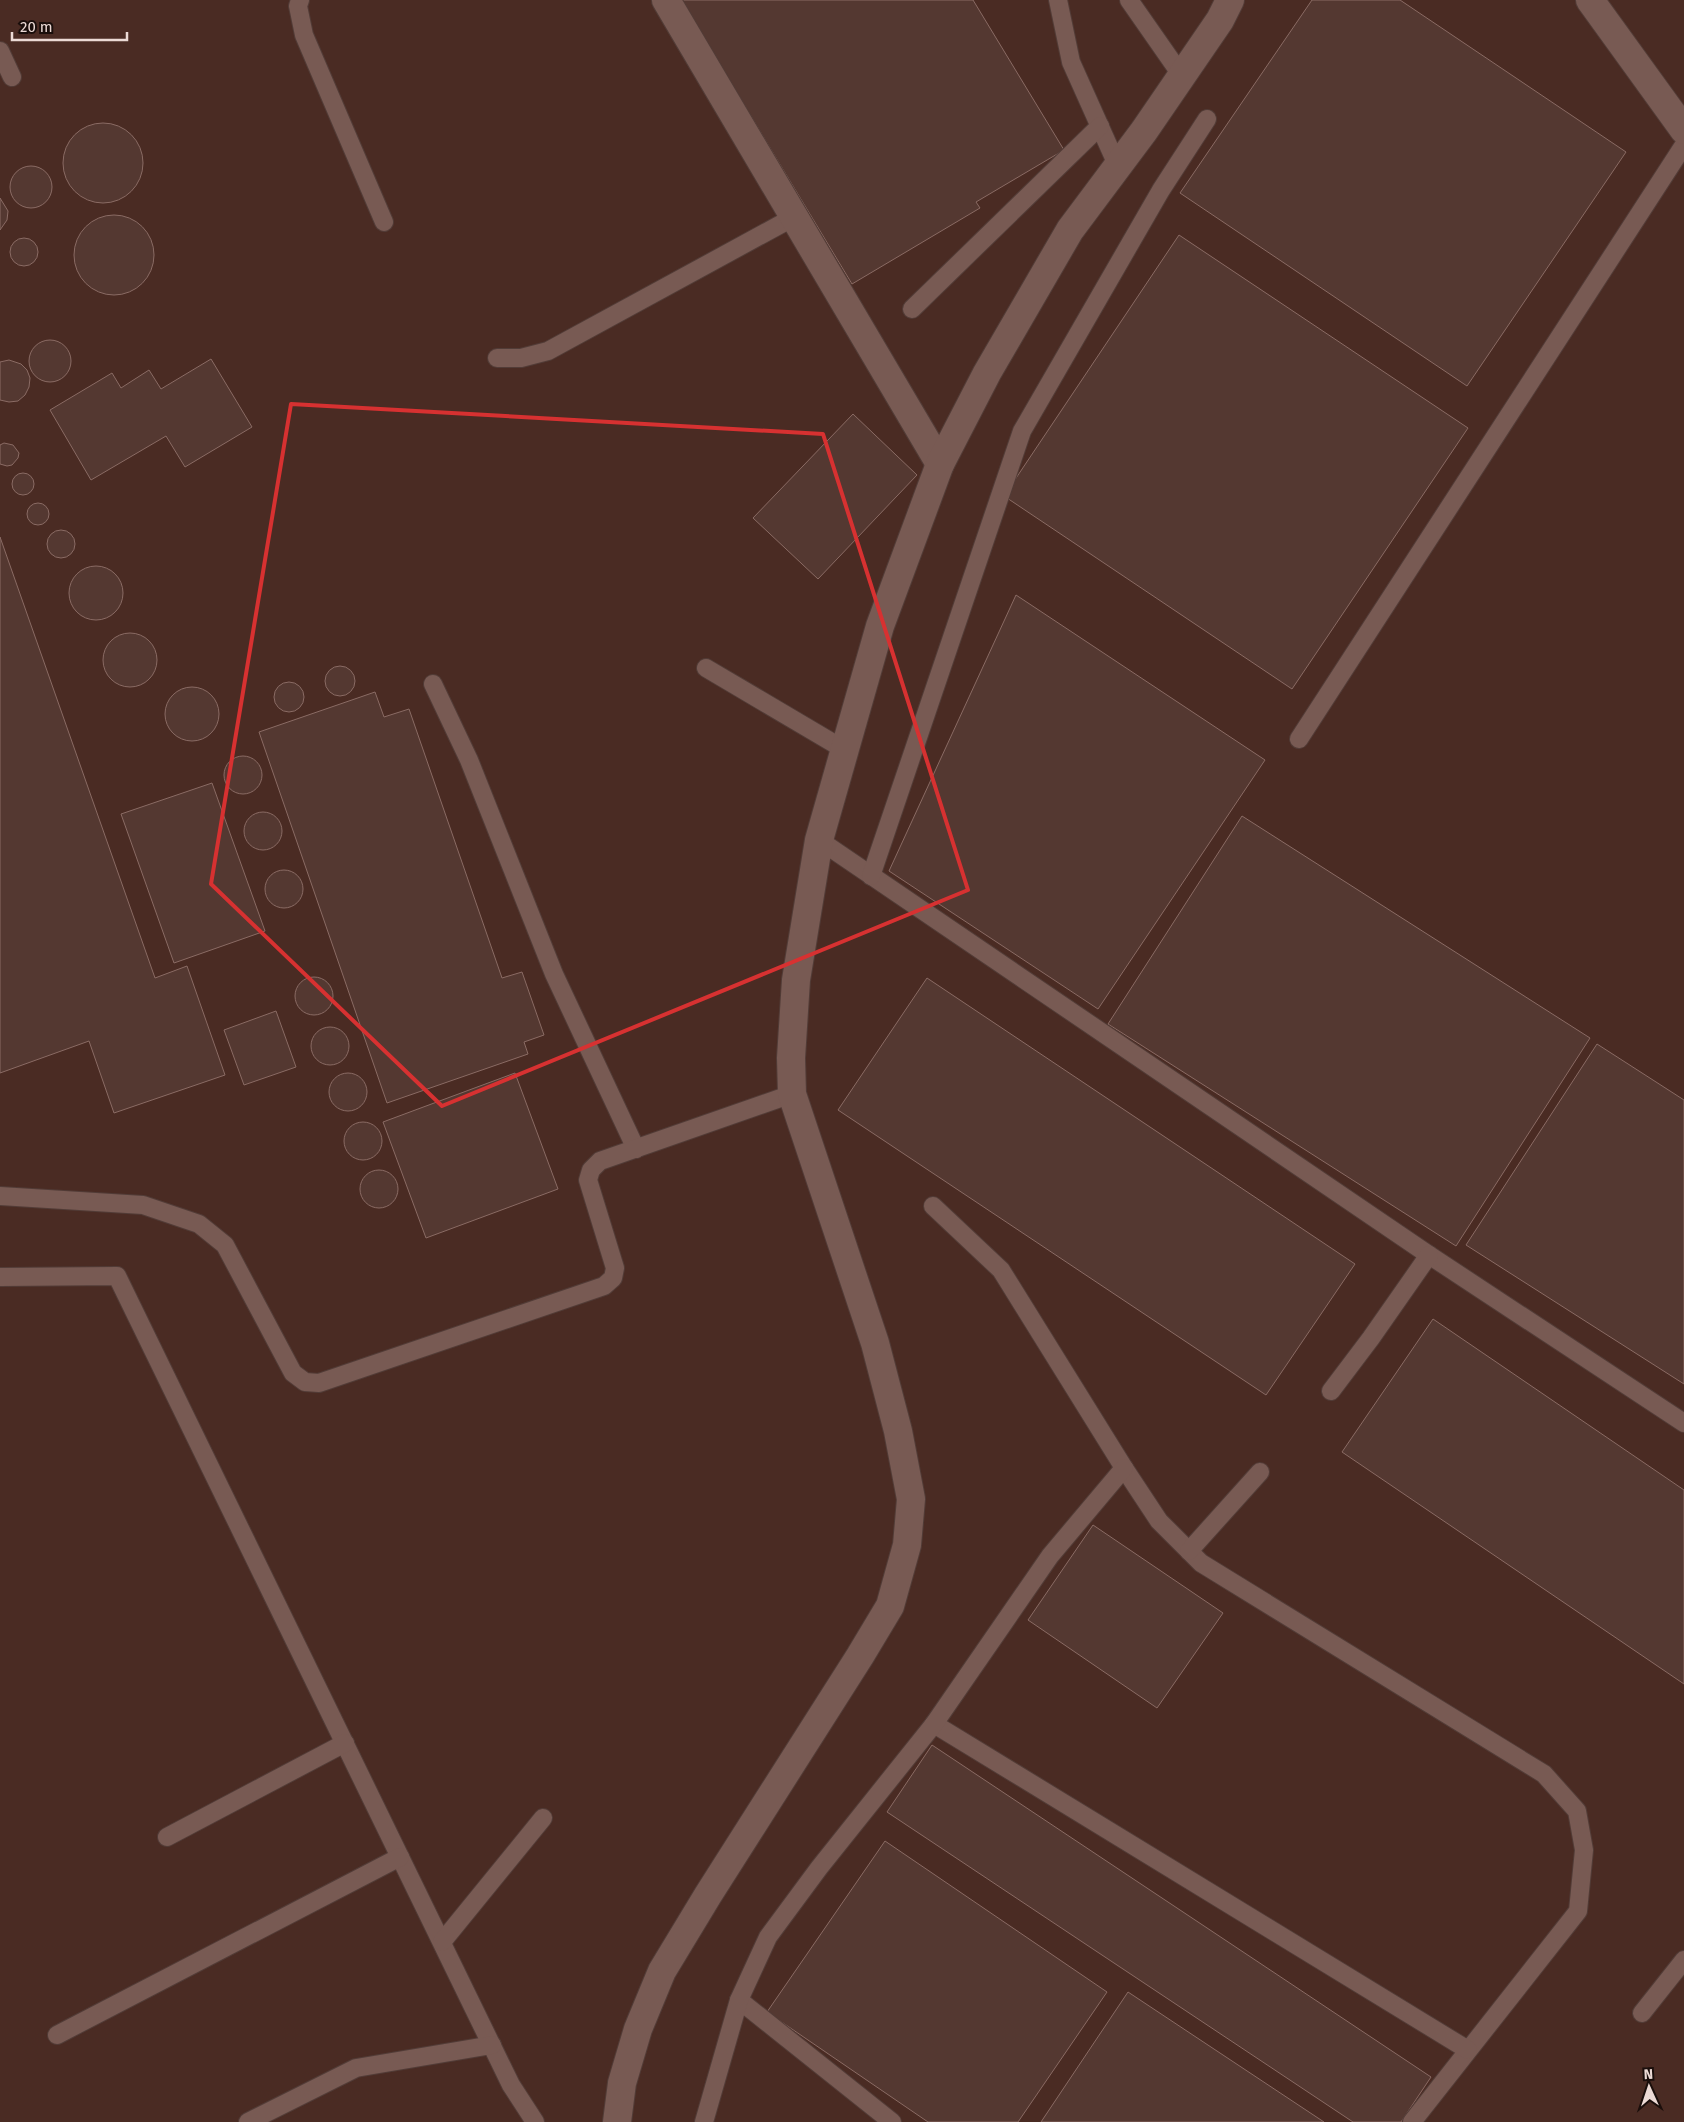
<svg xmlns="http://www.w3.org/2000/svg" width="1684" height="2122" font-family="'Fira Sans',sans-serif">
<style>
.built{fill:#4a2b23}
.building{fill:#543831;stroke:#8a6b64}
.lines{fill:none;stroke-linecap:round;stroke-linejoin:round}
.service-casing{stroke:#523c37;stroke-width:20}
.minor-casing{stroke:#523c37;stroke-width:30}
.service{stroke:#785a53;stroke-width:18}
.minor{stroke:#785a53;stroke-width:28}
.marked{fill:none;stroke:#d73131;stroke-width:4;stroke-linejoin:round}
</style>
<rect width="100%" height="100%" fill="#3b211b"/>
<rect class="built" x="0" y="0" width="1684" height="2122"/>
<g class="building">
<path d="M681 0H973L1064 150 976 202 980 208 852 284Z"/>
<path d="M1312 0H1400L1626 152 1467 386 1180 193Z"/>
<circle cx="103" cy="163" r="40"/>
<circle cx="31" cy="187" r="21"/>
<path d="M0 198 8 211 7 220 0 230Z"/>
<circle cx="114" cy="255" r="40"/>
<path d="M1179 235 1468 428 1292 689 1004 496Z"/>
<circle cx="24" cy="252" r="14"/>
<circle cx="50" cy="361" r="21"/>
<path d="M211 359 252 427 185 467 166 436 91 480 50 410 112 373 121 388 149 370 161 389Z"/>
<path d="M9 360 21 364 27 370 30 378 29 387 25 395 18 401 9 402 0 400V362Z"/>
<path d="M853 414 917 475 818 579 753 518Z"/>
<path d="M4 443 13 445 19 453 18 458 12 465 7 466 0 464V445Z"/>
<circle cx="23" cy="484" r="11"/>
<circle cx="38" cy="514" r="11"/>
<circle cx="61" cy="544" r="14"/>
<path d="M0 537 155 978 187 966 225 1075 114 1113 89 1041 0 1073Z"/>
<circle cx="96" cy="593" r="27"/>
<path d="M1016 595 1265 760 1098 1009 889 871Z"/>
<circle cx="130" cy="660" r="27"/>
<circle cx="340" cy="681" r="15"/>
<circle cx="289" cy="697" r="15"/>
<circle cx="192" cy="714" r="27"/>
<path d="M375 692 384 717 409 709 502 978 522 972 544 1035 524 1042 528 1054 387 1103 259 732Z"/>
<circle cx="243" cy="775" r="19"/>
<path d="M212 783 265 931 174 963 121 814Z"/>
<circle cx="263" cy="831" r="19"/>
<path d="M1242 816 1590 1038 1456 1246 1108 1024Z"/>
<circle cx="284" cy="889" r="19"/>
<circle cx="314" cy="996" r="19"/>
<path d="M927 978 1355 1264 1266 1395 838 1110Z"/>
<path d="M276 1011 296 1067 244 1085 224 1030Z"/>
<circle cx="330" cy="1046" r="19"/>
<path d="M1597 1044 1684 1100V1384L1466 1245Z"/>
<circle cx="348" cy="1092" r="19"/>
<path d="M515 1073 558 1189 426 1238 383 1122Z"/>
<circle cx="363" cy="1141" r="19"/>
<circle cx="379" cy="1189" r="19"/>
<path d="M1433 1319 1684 1490V1684L1342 1452Z"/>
<path d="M1093 1525 1223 1613 1157 1708 1028 1620Z"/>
<path d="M932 1745 1431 2077 1401 2122H1353L887 1812Z"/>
<path d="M885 1841 1107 1992 1018 2122H928L767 2012Z"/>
<path d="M1128 1992 1324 2122H1041Z"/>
</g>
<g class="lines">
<defs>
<g id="service">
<path d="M300 0 298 6 304 35 384 222"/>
<path d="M1058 0 1071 62 1118 167"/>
<path d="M1129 0 1182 76"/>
<path d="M0 51 12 77"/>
<path d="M912 309 1100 126"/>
<path d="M497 358H521L548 351 794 217"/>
<path d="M706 668 845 750"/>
<path d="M433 684 469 760 554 974 636 1149"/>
<path d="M1299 739 1684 145"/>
<path d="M819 840 1429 1255 1684 1423"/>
<path d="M871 876 1022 431 1161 190 1207 119"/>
<path d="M0 1196 143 1205 199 1224 225 1245 293 1373 305 1382 319 1383 604 1286 613 1278 615 1268 588 1180 591 1170 600 1161 792 1094"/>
<path d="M933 1206 1001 1270 1124 1468 1159 1521 1201 1563 1544 1774 1577 1811 1584 1850 1578 1911 1412 2122"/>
<path d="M0 1277 117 1276 511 2085 535 2122"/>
<path d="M1331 1391 1371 1338 1429 1255"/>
<path d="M1189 1551 1260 1472"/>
<path d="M934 1724 1468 2050"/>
<path d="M167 1837 345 1743"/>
<path d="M442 1942 543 1818"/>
<path d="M739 2000 892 2122"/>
<path d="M1642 2013 1684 1960"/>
<path d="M57 2035 400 1857"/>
<path d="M248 2122 356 2068 492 2045"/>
<path d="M704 2122 739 2000 768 1937 819 1868 934 1724 1050 1556 1124 1468"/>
</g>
<g id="minor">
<path d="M666 0 940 464"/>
<path d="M1590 0 1684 130"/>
<path d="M617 2122 622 2083 638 2029 662 1971 708 1895 860 1656 890 1606 907 1545 911 1499 898 1431 875 1343 792 1094 791 1058 796 980 819 840 880 626 940 464 987 373 1070 230 1144 131 1220 20 1230 0"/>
</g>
</defs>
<use href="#service" class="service-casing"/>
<use href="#minor" class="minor-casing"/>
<use href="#service" class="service"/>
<use href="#minor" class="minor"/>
</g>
<path class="marked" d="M291 404 823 434 968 890 442 1106 211 884Z"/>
<g transform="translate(1649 2087) rotate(357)" stroke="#1a0e0b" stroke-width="4" paint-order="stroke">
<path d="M0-4L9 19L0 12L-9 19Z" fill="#ecdad5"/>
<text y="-8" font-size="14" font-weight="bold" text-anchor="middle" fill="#ecdad5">N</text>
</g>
<path d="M12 32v8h115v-8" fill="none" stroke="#ecdad5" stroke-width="2.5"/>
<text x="20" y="32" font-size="15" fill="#ecdad5" stroke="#1a0e0b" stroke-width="4" paint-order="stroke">20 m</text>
</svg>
